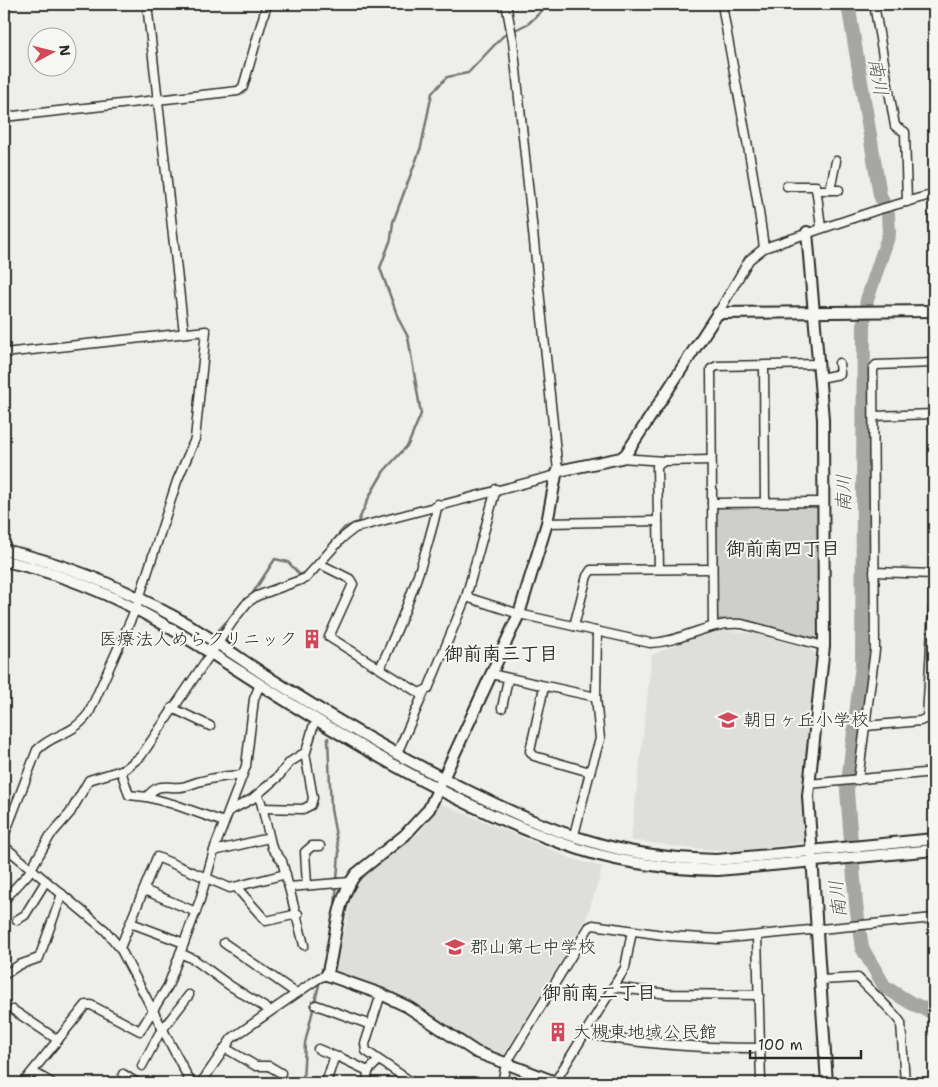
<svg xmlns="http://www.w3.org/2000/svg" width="938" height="1087" font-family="'Shantell Sans','Klee One',sans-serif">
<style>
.built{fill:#dededb}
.green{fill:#cececa;stroke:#7c7c7a}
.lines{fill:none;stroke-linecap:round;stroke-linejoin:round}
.stream{stroke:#757573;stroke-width:2.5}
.river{stroke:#a6a6a3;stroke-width:14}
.minor-casing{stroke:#2b2b2b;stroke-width:11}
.tertiary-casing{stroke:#2b2b2b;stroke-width:14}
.minor{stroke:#f6f6f2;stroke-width:8}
.tertiary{stroke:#f6f6f2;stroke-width:10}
.labels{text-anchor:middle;stroke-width:4;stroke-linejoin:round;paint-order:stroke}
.poi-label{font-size:18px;fill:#2b2b2b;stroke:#f6f6f2;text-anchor:start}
.water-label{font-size:19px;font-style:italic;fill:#565655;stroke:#f6f6f2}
.neighbourhood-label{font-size:19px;font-weight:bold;fill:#2b2b2b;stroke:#f6f6f2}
</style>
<rect width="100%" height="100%" fill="#eeeeea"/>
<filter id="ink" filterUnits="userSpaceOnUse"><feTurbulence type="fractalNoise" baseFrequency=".02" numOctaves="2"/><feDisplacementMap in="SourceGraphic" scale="10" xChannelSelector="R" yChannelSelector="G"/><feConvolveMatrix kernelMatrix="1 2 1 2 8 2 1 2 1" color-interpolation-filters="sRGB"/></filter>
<g filter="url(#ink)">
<g class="built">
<path d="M721 630 757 634 810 649 818 656 803 784 806 840 803 843 737 851 687 848 631 840 652 655 687 640Z"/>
<path d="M440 803 573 859 603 867 586 919 504 1055 500 1056 476 1046 416 1006 374 985 335 972 334 969 346 925 350 901 357 884 362 877 420 832Z"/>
</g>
<path class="green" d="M720 507H820L819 639 750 621 720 619 717 617 716 509Z"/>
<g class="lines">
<g class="stream">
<path d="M325 551 344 528 358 522 370 495 384 471 408 445 421 414 408 337 399 320 380 268 391 239 393 222 421 147 432 93 447 77 468 73 503 36 529 23 549 4"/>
<path d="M251 596 275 559 288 562 300 575 307 572"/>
<path d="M238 609 216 633 255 663"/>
<path d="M328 738 331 809 339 852 335 908"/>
<path d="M303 1083 305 1043 329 943"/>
</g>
<path class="river" d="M848 4 880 195 888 214 889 234 867 300 864 322 862 664 847 791 856 904 862 948 885 987 911 1003 934 1013"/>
<defs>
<g id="minor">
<path d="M147 4 184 333"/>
<path d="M506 4 513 41 558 471"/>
<path d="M722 4C735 85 754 165 764 248"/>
<path d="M874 4 895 126 905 132 907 202"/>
<path d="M4 117 238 91 243 87 267 4"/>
<path d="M787 186H816L821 228"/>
<path d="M816 190H839"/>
<path d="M830 190 836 161"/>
<path d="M718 313 749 260 764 248 877 210 934 194"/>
<path d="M4 353 206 331 195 439 177 481 136 608 89 713C71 737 55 732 37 750L4 836"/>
<path d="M764 366 765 503"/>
<path d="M820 378 840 374 839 363"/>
<path d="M874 416 934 414"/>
<path d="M621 458 664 461"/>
<path d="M712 503 823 502"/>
<path d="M547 523 658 521"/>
<path d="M320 564 350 579 353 584 329 637 419 693 428 689 466 597 496 489"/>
<path d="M659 568 657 466 664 461 711 460"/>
<path d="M874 572 934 574"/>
<path d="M466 597 519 614 650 643C683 642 706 621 742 624L824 646"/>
<path d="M713 625 711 369 717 366 818 364"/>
<path d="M574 626 587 576 591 570 712 569"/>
<path d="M380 668C405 615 425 562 438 504"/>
<path d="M491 674 596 697"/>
<path d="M544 687 530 751 534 756 590 772 600 739 596 697 597 631"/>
<path d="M172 708 210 726"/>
<path d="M502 708 508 679"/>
<path d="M866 726 920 721 927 718 934 591"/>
<path d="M399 749 424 692"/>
<path d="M121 771 129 795 147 797 173 804 224 822"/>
<path d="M858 780 875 650 873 369 876 365 934 363"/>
<path d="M809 784 934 772"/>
<path d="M257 795 261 802 272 848 282 861 304 945"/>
<path d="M147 797C160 779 171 791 186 786 204 779 223 776 242 775"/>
<path d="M263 808 303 809 311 805 313 798 305 753"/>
<path d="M229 811 252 799 278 777 290 762 306 752 313 727"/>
<path d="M575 831 590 772"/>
<path d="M4 846 105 930 120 948 191 1083"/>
<path d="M214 851 269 838"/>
<path d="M307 885 305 852 312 846H320"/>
<path d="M289 887 350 882"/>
<path d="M237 888 266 921 298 914"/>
<path d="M144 890 196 912"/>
<path d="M4 900 28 874 50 836 70 813 89 780 125 769 141 756 235 618 247 603 257 596 306 578 342 538 355 528 556 475"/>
<path d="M17 920 25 915 46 881"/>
<path d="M131 923 184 943"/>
<path d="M757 936 761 1083"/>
<path d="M224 943 296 993"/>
<path d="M120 948 157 857 230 888 286 874"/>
<path d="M180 953 195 960 229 985 269 1010"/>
<path d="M4 975 19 965 39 958 62 894"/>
<path d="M821 980 858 978C864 984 900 1018 901 1023L905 1083"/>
<path d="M613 987 668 994 759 995"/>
<path d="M381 994 365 1044 366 1051 413 1083"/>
<path d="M316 1005 371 1025"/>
<path d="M13 1010 58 1040"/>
<path d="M583 1033C642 1045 699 1048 759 1048"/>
<path d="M225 1048 256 1066H269L281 1073"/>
<path d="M318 1049 337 1057"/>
<path d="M142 1066 159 1034 189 995"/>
<path d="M33 1072 52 1083"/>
<path d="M123 1074 137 1083"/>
<path d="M555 1082 625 968 632 931"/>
<path d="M23 1083 86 1005H91L140 1031 168 986 200 900 215 847 246 766 254 699 260 684"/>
<path d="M201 1083 232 1038 319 978 327 975"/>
<path d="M326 1083 334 1058 339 1057 368 1071 378 1061"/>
<path d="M367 1083 368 1071"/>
<path d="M502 1083 506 1064 589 927 593 925 670 936 718 939 934 918"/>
</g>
<g id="tertiary">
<path d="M807 232 823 419 824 646 808 796 827 1083"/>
<path d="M4 550C62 563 117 585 169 614 207 634 242 661 279 684 340 723 403 759 468 791 507 810 547 829 589 841 630 854 674 859 717 860L934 839"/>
<path d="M4 561C110 583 182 635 272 692 367 752 477 817 585 851 627 864 673 869 718 870L934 850"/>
<path d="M558 1083 476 1052 408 1007 381 994 327 975C336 943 335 901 356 874L405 835 429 809 519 614 547 523 556 475 558 471 621 458 626 454 718 313 934 311"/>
</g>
</defs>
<use href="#minor" class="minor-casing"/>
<use href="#tertiary" class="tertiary-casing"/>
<use href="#minor" class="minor"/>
<use href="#tertiary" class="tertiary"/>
</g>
</g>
<defs>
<symbol id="building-bare" viewBox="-9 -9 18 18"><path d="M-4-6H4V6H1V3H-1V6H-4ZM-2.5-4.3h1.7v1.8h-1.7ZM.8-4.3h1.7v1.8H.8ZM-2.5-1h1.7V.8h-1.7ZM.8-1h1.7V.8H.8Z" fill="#d1495b" stroke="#f6f6f2" stroke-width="2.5" paint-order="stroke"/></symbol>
<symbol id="school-bare" viewBox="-9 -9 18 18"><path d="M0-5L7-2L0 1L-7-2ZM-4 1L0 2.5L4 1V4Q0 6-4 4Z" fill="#d1495b" stroke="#f6f6f2" stroke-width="2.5" paint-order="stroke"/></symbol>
</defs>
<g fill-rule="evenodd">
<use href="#building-bare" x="298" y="625" width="28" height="28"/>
<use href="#school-bare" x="714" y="706" width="28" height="28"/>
<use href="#school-bare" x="441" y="933" width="28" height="28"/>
<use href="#building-bare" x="544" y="1018" width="28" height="28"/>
</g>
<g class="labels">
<g class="poi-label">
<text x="297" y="645" text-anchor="end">医療法人めらクリニック</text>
<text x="743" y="726">朝日ヶ丘小学校</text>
<text x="470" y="953">郡山第七中学校</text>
<text x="573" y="1038">大槻東地域公民館</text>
</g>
<g class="water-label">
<text transform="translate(879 77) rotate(80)" y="7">南川</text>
<text transform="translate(843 493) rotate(-90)" y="7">南川</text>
<text transform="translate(837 899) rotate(-96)" y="7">南川</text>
</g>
<g class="neighbourhood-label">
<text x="783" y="555">御前南四丁目</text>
<text x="501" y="660">御前南三丁目</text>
<text x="599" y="999">御前南二丁目</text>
</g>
</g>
<rect width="938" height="1087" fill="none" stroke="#f6f6f2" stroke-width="20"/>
<rect x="10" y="10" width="918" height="1067" fill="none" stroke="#2b2b2b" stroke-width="2" filter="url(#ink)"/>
<g transform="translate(52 52) rotate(83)"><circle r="24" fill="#f6f6f2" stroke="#a5a5a2"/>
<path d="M0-4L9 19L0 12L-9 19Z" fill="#d1495b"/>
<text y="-8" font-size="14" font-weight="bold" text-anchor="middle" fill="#2b2b2b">N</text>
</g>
<path d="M750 1050v8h111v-8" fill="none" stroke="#2b2b2b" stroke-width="2.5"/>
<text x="758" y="1050" font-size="15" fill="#2b2b2b" stroke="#f6f6f2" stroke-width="4" paint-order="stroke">100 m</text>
</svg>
